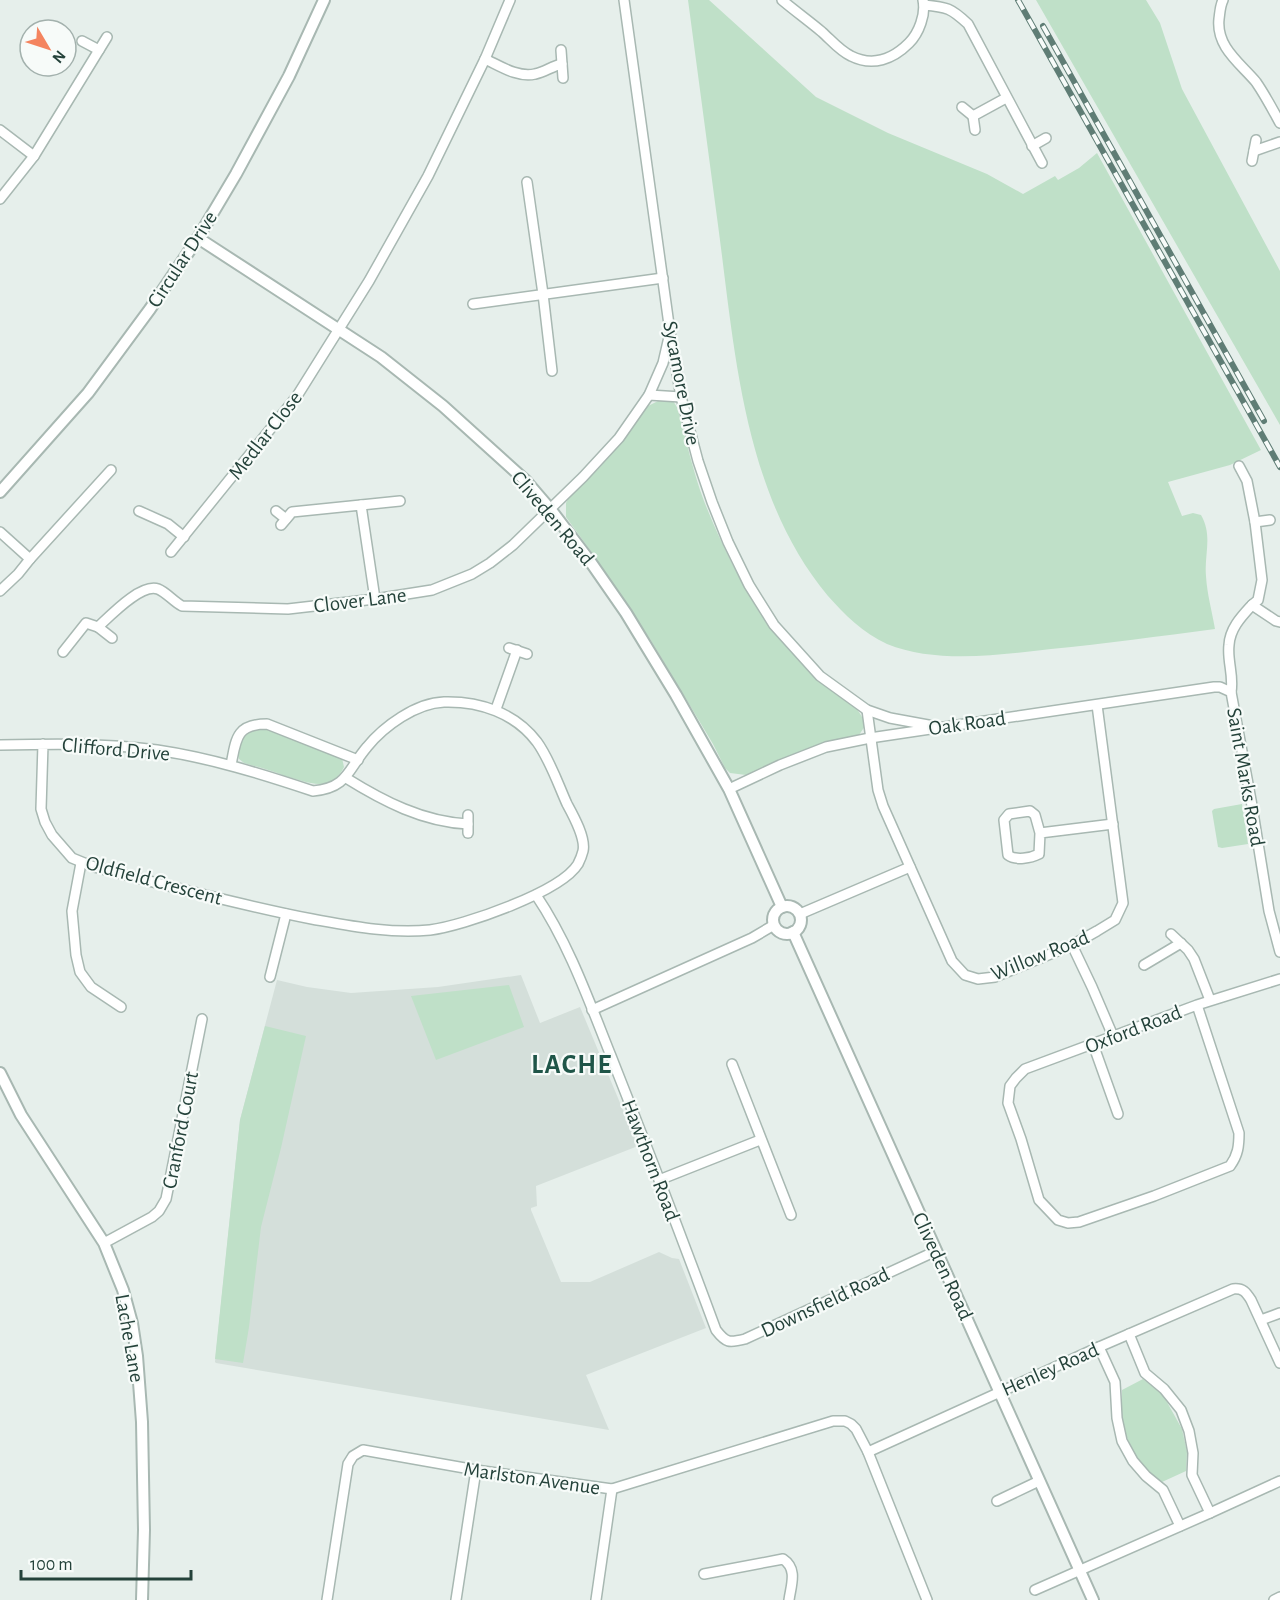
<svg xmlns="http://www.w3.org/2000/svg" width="1280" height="1600" font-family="'Alegreya Sans',sans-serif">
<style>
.built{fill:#d4dfda}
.green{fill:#bfe0c8}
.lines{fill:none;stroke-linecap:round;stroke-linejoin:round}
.minor-casing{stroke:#a8b8b2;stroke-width:12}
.tertiary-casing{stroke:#a8b8b2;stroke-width:14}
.minor{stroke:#fff;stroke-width:9}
.tertiary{stroke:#fff;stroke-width:10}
.rail-casing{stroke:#5f7d75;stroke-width:6}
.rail{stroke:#f7fbf9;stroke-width:4;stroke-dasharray:11;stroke-linecap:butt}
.labels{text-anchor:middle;stroke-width:4.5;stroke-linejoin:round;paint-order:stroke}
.street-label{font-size:21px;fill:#24423a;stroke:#f7fbf9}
.district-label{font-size:27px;font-weight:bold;letter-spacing:1.5px;fill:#1f5548;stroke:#f7fbf9}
</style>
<rect width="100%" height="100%" fill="#e6efeb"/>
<path class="built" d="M521 975 540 1023 580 1007 638 1146 536 1186 537 1206 531 1208V1210L561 1282H590L659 1252 672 1258 679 1259 706 1328 586 1375 609 1430 216 1363 215 1362 240 1120 277 980 307 987 351 993 438 987Z"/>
<g class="green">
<path d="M688 0H709L816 97 888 133 987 174 1023 194 1055 176 1058 180 1079 168 1097 153 1261 450 1230 465 1168 482 1182 516 1193 513 1201 515C1213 536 1204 554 1206 576 1207 594 1212 611 1215 629 1160 636 1105 644 1051 649 1000 655 936 664 887 644 863 633 845 615 828 596 743 494 735 351 718 225 708 150 698 75 688 0Z"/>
<path d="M1036 0H1146L1160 23 1182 89 1280 271V425Z"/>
<path d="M672 399 678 409C686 439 693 472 704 501 724 551 753 612 790 651 798 659 806 669 815 676 833 692 860 701 865 726L859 735 826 745 746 775 730 773 725 768 713 744 650 639 592 553 566 517V503L568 499 601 466 622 441 648 406 660 400Z"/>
<path d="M262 727 342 758 344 767C331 794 307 782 285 776 272 771 258 767 244 763L239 759 238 755 240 740 245 733Z"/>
<path d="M1242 804 1248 844 1222 848 1218 847 1212 811 1214 809Z"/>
<path d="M509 985 524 1027 436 1060 411 996Z"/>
<path d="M265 1026 306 1036 281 1148 261 1227 249 1327 243 1363 215 1359 240 1120Z"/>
<path d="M1143 1379 1163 1395 1182 1429 1187 1452 1186 1471 1162 1482C1141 1468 1126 1444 1122 1419 1121 1410 1122 1400 1122 1390Z"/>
</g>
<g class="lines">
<defs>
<g id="minor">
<path d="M624 0 670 332 681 397 698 461 712 502 728 542 749 585 774 625 820 676 867 710 890 718 939 727"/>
<path d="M782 0C795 11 809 21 822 32 831 40 840 51 851 56 873 67 893 59 909 43 919 33 926 14 923 0"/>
<path d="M1223 0C1220 6 1220 12 1219 19 1216 47 1240 63 1256 82 1265 95 1273 110 1280 123"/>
<path d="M924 5C947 7 951 8 968 24L1042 163"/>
<path d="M82 41 99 50"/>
<path d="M561 50 563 78"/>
<path d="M485 59C500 66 518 78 535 74 545 72 552 66 562 64"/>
<path d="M962 107 973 116"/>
<path d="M0 130 34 156"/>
<path d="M975 130 973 116 1006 98"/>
<path d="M1032 146 1046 138"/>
<path d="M1254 151 1280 142"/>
<path d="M1252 161 1256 140"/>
<path d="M527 182 543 294 552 371"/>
<path d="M0 199 34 156 107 37"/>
<path d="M473 304 663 278"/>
<path d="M649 395 681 397"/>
<path d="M1239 466 1247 481 1255 522 1262 580 1258 600 1252 605"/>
<path d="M361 505 400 501"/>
<path d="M139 511 168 524 184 537"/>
<path d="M276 511 286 519"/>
<path d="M1255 522 1270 520"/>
<path d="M281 525 292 512 361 505 375 599"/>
<path d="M0 532 30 559 111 470"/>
<path d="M171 552 297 396 369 281 428 176 485 59 510 0"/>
<path d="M0 591 18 574 30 559"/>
<path d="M98 627 112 638"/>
<path d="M509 648 527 654"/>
<path d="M63 652 86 623 98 627C110 616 141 583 158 589 166 592 174 602 182 606L288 609 375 599 432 590 472 574 490 563 513 545 583 477 619 438 649 395 663 363 669 337"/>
<path d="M1231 692C1234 675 1227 661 1229 645 1230 628 1242 616 1252 605L1276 621 1280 622"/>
<path d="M496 709 517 650"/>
<path d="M867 710 878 790 883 806 952 961 965 975 978 979 995 977 1072 945 1097 931 1115 920 1123 903 1097 705"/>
<path d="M0 745C52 744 105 743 157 750 211 758 262 774 313 791 348 788 348 769 367 747 384 726 416 703 444 702 480 701 515 713 537 742 550 760 558 784 567 804 573 815 586 838 583 851 582 855 580 860 578 864 561 892 463 926 430 930 390 934 351 926 312 919 239 905 166 885 94 867L72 858 52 835 45 822 41 809 43 744"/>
<path d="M231 765C236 739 236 724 267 724L358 760"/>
<path d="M346 778C383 801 423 822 468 824"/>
<path d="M729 789 780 765 826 747 870 738 1214 687H1220L1231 692 1251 800 1269 911 1280 952"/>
<path d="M468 815V833"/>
<path d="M1040 833 1035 815 1030 811 1009 814 1004 820 1008 855C1016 861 1031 858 1039 854L1040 833 1113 824"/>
<path d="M81 863 72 911 76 955 80 972 91 987 121 1007"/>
<path d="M536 895C569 944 589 1001 611 1056 647 1147 682 1238 716 1330 726 1343 729 1343 745 1339L936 1251"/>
<path d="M800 914 910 867"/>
<path d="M1171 934 1188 950 1194 959 1210 1000"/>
<path d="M1072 945 1092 987 1113 1036"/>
<path d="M1144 965 1181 943"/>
<path d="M270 977 286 914"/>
<path d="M1197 1005 1239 1133C1239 1146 1238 1155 1230 1166L1154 1196 1079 1222 1068 1223 1058 1220 1039 1200 1021 1139 1008 1103 1010 1086 1016 1078 1025 1069 1197 1005 1280 979"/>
<path d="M592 1010 752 938 774 925"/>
<path d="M1093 1044 1118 1114"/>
<path d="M732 1064 791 1215"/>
<path d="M659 1180 760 1140"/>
<path d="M104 1243 152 1217 159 1211 166 1199 202 1019"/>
<path d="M1261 1320 1280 1313"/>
<path d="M1129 1334 1145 1373 1164 1389 1181 1410 1189 1431 1193 1453 1192 1475 1210 1513"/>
<path d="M1099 1347 1115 1382 1117 1418 1122 1441 1133 1461 1146 1476 1163 1490 1180 1526"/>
<path d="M868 1452 1099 1347 1233 1289C1243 1288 1246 1292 1251 1300L1280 1363"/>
<path d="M997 1501 1039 1481"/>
<path d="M704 1574 783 1559C798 1569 791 1585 789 1600"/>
<path d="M1035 1590 1210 1513 1280 1481"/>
<path d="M327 1600 348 1464 353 1456 363 1450 476 1470 612 1489 833 1421H845L851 1424 856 1429 868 1452 927 1600"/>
<path d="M456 1600 476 1470"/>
<path d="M596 1600 612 1489"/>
<path d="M1274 1600 1280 1597"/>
</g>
<g id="tertiary">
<path d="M198 238 381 357 443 406 526 481 551 510 592 564 626 613 676 695 729 789 782 907"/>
<path d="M0 492 88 393 150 309 198 238 236 174 289 76 324 0"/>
<circle cx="787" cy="920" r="14"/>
<path d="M793 932 1093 1600"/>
<path d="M0 1073 21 1115 104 1243 123 1290 132 1323 137 1356 142 1422 144 1530 142 1600"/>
</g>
</defs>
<use href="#minor" class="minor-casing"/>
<use href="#tertiary" class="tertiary-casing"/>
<use href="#minor" class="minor"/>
<use href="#tertiary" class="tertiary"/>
<defs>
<g id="rail">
<path d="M1018 0 1280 467"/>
<path d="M1043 26 1264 421"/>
</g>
</defs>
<use href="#rail" class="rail-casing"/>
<use href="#rail" class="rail"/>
</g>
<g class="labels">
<g class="street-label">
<text transform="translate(182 259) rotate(-57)" y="7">Circular Drive</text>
<text transform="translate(682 383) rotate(79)" y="7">Sycamore Drive</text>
<text transform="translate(265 435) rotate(-52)" y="7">Medlar Close</text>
<text transform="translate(553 518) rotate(50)" y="7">Cliveden Road</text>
<text transform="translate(360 600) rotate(-7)" y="7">Clover Lane</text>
<text transform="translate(967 723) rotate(-8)" y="7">Oak Road</text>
<text transform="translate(116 749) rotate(5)" y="7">Clifford Drive</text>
<text transform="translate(1246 777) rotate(80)" y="7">Saint Marks Road</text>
<text transform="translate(154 880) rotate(15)" y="7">Oldfield Crescent</text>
<text transform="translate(1040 955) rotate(-22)" y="7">Willow Road</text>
<text transform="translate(1133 1029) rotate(-21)" y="7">Oxford Road</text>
<text transform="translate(180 1130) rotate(-79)" y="7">Cranford Court</text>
<text transform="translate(651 1160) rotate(69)" y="7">Hawthorn Road</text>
<text transform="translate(943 1266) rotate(65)" y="7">Cliveden Road</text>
<text transform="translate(825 1302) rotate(-25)" y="7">Downsfield Road</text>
<text transform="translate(130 1338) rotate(80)" y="7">Lache Lane</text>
<text transform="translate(1050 1369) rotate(-24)" y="7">Henley Road</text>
<text transform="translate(532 1478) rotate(8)" y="7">Marlston Avenue</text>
</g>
<g class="district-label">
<text x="572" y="1073">LACHE</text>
</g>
</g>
<g transform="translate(48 48) rotate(129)"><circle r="28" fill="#f7fbf9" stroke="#a3b1ad" stroke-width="1.5"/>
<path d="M0-4.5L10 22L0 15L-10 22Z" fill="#f4845f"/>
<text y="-9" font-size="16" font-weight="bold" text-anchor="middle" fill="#24423a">N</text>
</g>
<path d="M21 1570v9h170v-9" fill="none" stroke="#24423a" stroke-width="3"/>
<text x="30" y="1570" font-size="18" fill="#24423a" stroke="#f7fbf9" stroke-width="4.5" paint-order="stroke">100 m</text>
</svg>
